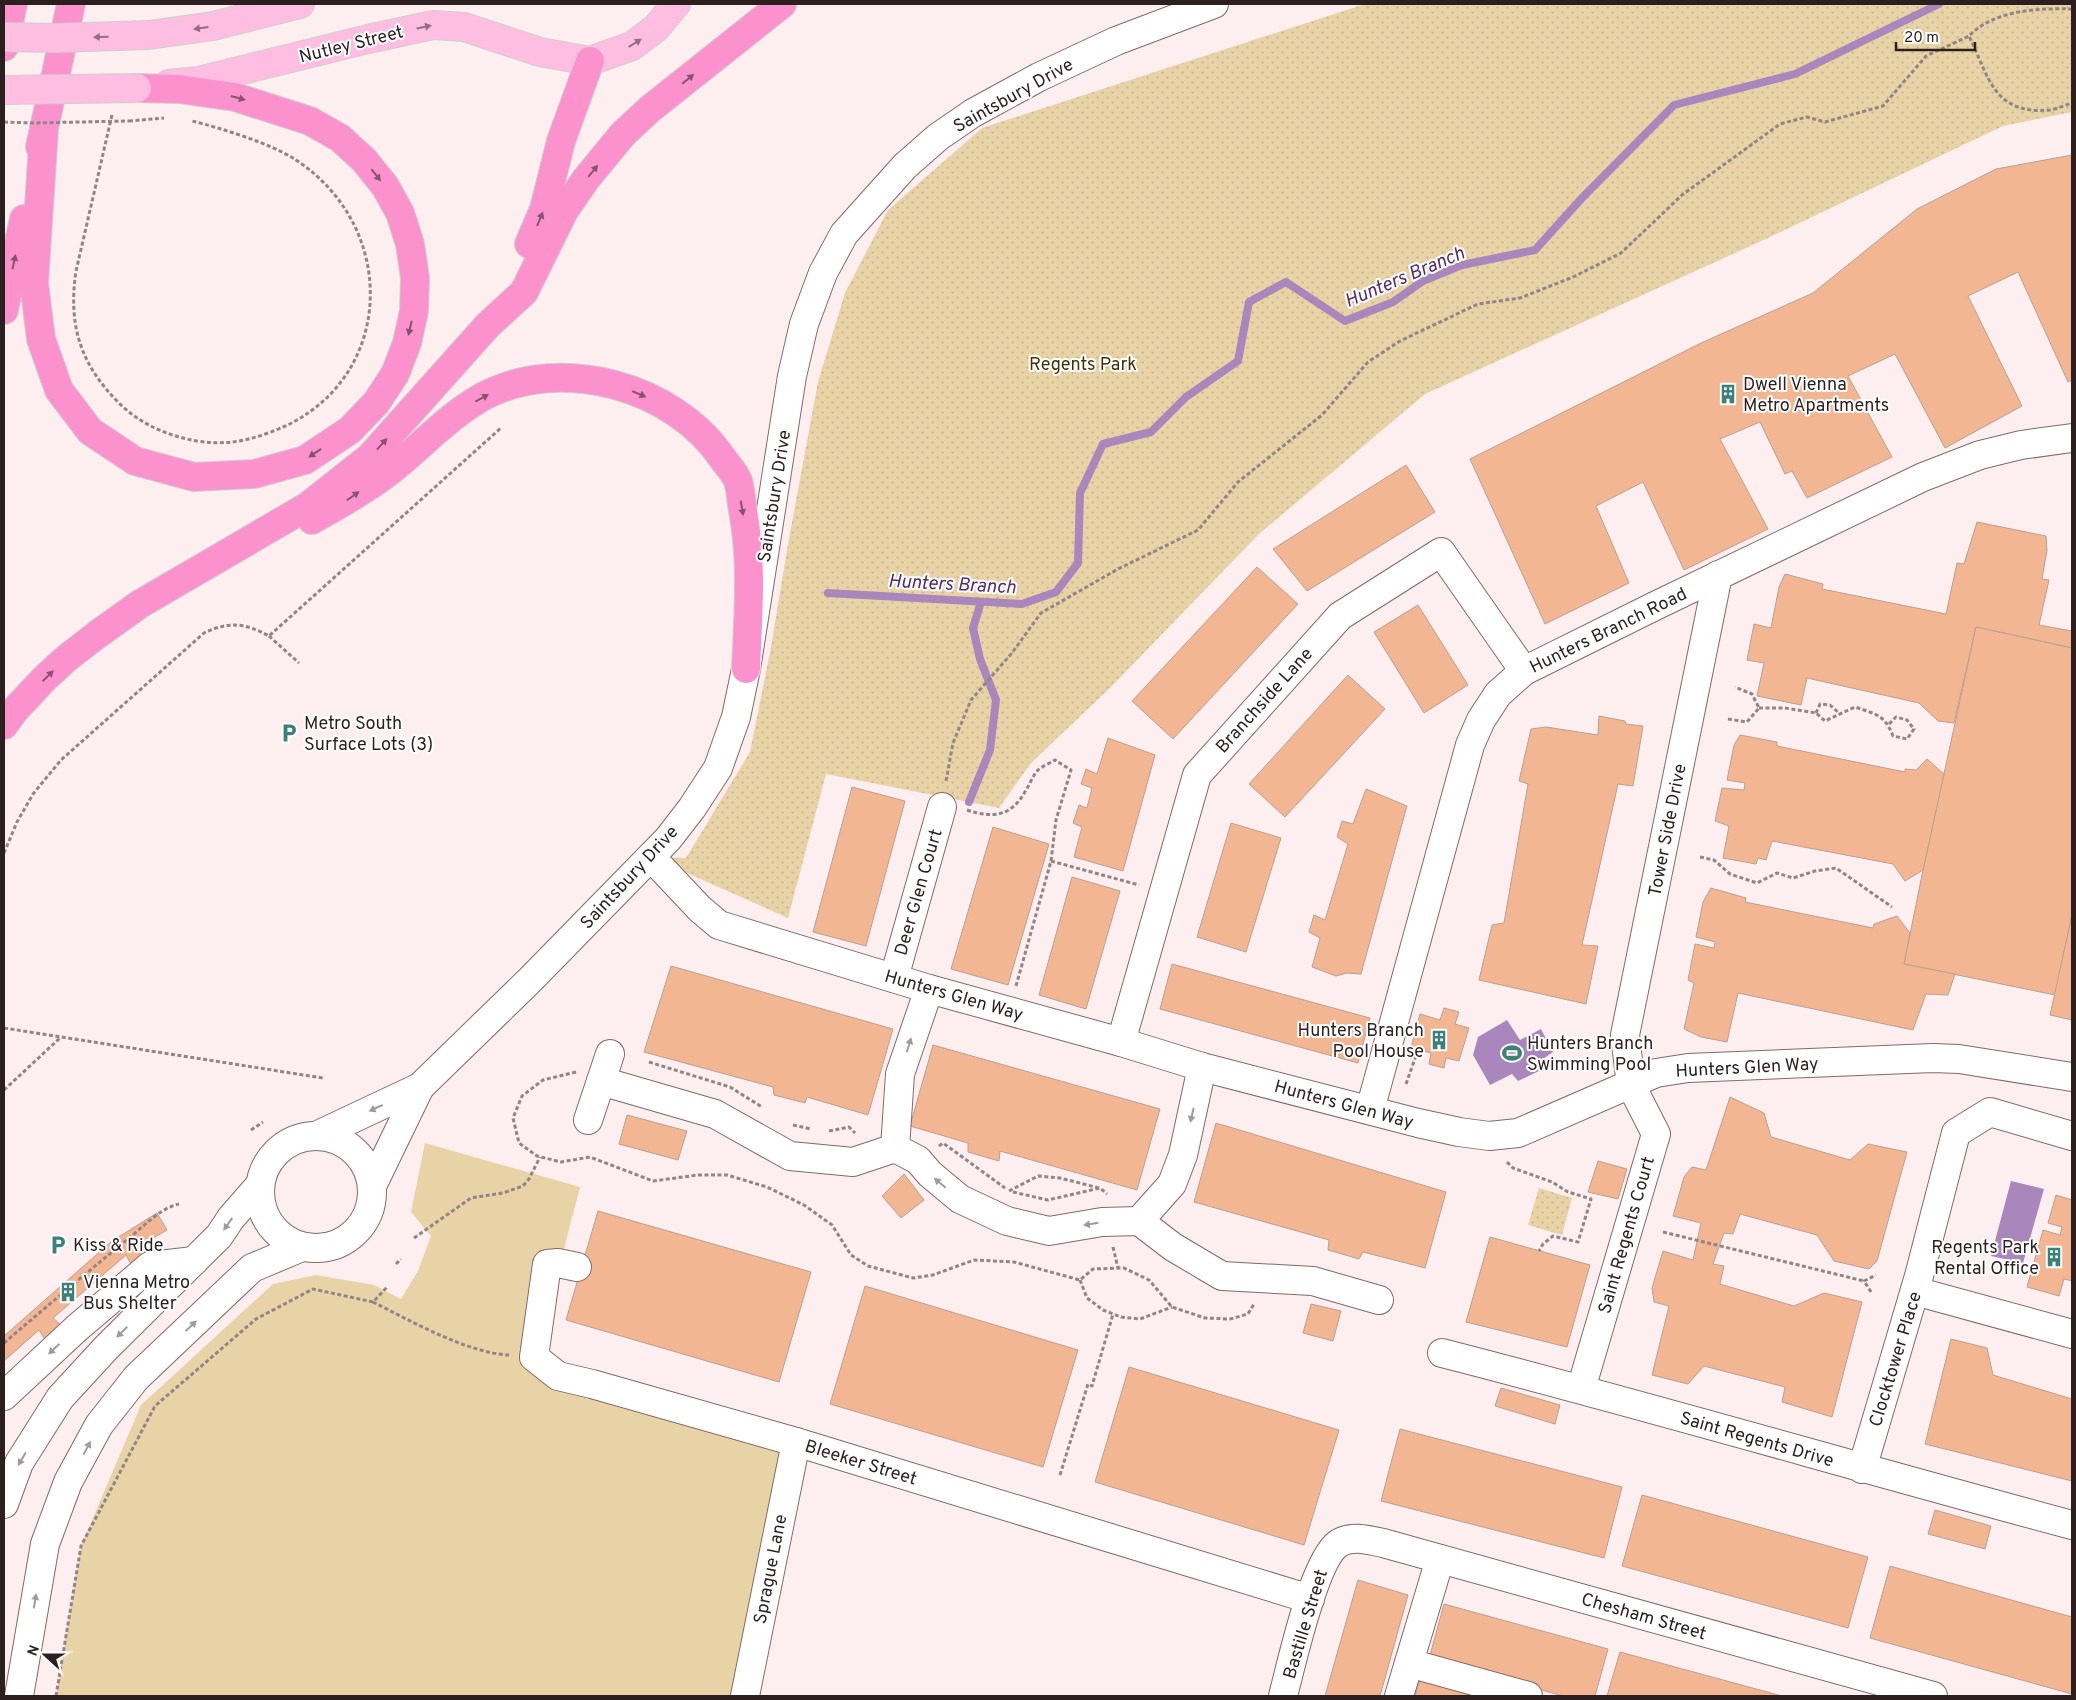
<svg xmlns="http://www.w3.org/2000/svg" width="2076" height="1700" font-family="Overpass,sans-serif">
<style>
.green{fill:#e8d3a6}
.park{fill:url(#park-dots)}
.water{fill:#a987bc}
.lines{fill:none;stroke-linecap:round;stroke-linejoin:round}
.stream{stroke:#a987bc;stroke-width:8}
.building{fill:#f2b692;stroke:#b9a091}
.minor-casing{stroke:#856868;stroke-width:30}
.major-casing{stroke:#d0cece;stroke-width:30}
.highway-casing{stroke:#d0cece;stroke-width:30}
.path{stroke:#928585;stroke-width:3;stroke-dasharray:4 2.5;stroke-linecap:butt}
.minor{stroke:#fff;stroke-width:28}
.major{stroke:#fdbee1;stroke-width:28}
.highway{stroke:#fb92cd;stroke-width:28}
.major-bridge-casing{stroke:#d0cece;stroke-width:30;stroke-linecap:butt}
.path-bridge{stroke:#928585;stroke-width:3;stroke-dasharray:4 2.5;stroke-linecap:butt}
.major-bridge{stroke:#fdbee1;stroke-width:28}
.oneway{fill:#946e80}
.oneway2{fill:#89536d}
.oneway3{fill:#a09a9a}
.labels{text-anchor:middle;stroke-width:4;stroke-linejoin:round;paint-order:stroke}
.street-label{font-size:18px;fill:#2b1f1f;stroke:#fff}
.park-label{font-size:18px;fill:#453200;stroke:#fff}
.poi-label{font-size:18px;fill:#2b1f1f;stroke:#fff;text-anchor:start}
.water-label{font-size:19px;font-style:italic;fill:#562a6b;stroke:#fff}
</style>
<defs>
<pattern id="park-dots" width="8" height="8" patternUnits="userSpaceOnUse" patternTransform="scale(1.25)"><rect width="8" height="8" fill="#e8d3a6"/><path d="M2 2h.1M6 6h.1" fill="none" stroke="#c7b58e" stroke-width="1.8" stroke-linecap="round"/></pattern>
</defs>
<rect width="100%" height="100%" fill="#fdefef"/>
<path class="green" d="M425 1143 580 1187 534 1365 796 1442 790 1464 744 1696H56L81 1546 141 1405 273 1284 316 1275 374 1285 401 1299 418 1271 431 1236 411 1212Z"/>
<g class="park">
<path d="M1365 4H2072V112L2003 126 1768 238 1425 394 1259 534 1109 689 1031 763 999 808 826 774 788 918 651 857 686 858 750 752 771 647 788 544 818 382 845 293 888 210 982 128Z"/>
<path d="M1539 1188 1572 1198 1562 1235 1528 1225Z"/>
</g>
<g class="water">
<path d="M1507 1020 1520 1040 1541 1029 1553 1052 1540 1061 1539 1071 1518 1081 1512 1074 1490 1085 1473 1055 1478 1037Z"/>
<path d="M2011 1181 2044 1189 2023 1263 1991 1256Z"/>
</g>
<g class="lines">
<g class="stream">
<path d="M828 593 1022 604 1056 592 1078 563 1080 493 1103 444 1151 432 1186 397 1238 361 1249 302 1286 282 1345 321 1393 302 1423 281 1462 265 1535 250 1582 198 1674 105 1795 74 1939 4"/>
<path d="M969 802 990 750 996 700 980 659 973 628 981 602"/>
</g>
</g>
<g class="building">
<path d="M2072 155V380L2068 382 2018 272 1968 296 2022 406 1945 448 1895 354 1848 376 1892 457 1807 498 1792 471 1785 474 1760 422 1720 439 1768 529 1684 570 1643 482 1596 506 1629 583 1545 624 1470 459 1701 343 1813 293 1917 209 1996 169Z"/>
<path d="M1406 465 1435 512 1307 591 1273 549Z"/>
<path d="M1977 522 2046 536 2047 550 2042 579 2049 580 2039 625 2072 631V648L1976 627 1954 723 1938 721 1919 703 1807 678 1801 705 1757 696 1764 663 1747 660 1754 624 1771 628 1779 587 1785 574 1823 584 1822 589 1946 614 1957 563 1964 564Z"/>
<path d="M1257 567 1298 604 1173 739 1132 701Z"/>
<path d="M1418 605 1468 685 1424 713 1374 632Z"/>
<path d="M1976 627 2072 648V915L2055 995 1904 964 1923 870Z"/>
<path d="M1348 675 1385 709 1285 817 1249 784Z"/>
<path d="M1599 716 1625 721 1626 724 1643 726 1633 786 1618 784 1582 945 1598 946 1586 1004 1479 980 1492 925 1504 923 1528 784 1519 781 1531 729 1546 727 1598 735Z"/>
<path d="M1740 735 1777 742V746L1905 772V769L1916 770 1927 759 1944 774 1923 870 1905 881 1893 864 1772 841 1766 860 1758 858 1756 864 1723 858 1729 826 1715 821 1722 788 1744 790 1745 783 1727 780 1734 745Z"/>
<path d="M1108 738 1155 755 1123 871 1074 857 1082 827 1073 823 1079 805 1087 808 1092 788 1081 784 1086 769 1097 774Z"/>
<path d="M852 787 905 801 866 946 813 932Z"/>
<path d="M1366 789 1407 806 1361 974 1347 973 1336 976 1312 967 1320 938 1309 932 1314 915 1325 920 1348 844 1337 837 1342 821 1353 824Z"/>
<path d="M1231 823 1281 838 1246 952 1197 937Z"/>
<path d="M993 827 1049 844 1008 985 951 969Z"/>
<path d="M1072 877 1120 891 1086 1009 1039 995Z"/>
<path d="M1711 888 1746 898 1745 902 1873 928 1874 924 1897 916 1910 933 1904 964 1955 974 1948 995 1926 994 1913 1030 1738 993 1727 1042 1701 1037 1684 1029 1694 983 1688 980 1695 944 1714 948 1715 942 1696 937 1703 902Z"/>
<path d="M2072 915V1020L2050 1015Z"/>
<path d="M1172 964 1370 1018 1358 1063 1160 1009Z"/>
<path d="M671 966 893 1029 868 1115 807 1097 805 1103 774 1095 773 1087 644 1052Z"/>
<path d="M1444 1008 1459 1012 1455 1024 1469 1028 1459 1061 1446 1058 1444 1068 1429 1064 1431 1053 1411 1048 1420 1014 1440 1020Z"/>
<path d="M933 1045 1160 1109 1137 1190 1000 1151 999 1161 968 1152V1143L910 1126Z"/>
<path d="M1730 1097 1764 1113 1771 1137 1850 1160 1868 1144 1907 1152 1877 1261 1869 1269 1834 1261 1817 1235 1740 1214 1733 1234 1724 1233 1713 1264 1724 1266 1720 1284 1794 1306 1824 1293 1862 1302 1832 1417 1782 1402 1785 1387 1704 1366 1688 1384 1652 1375 1669 1306 1654 1302 1652 1288 1663 1251 1693 1260 1701 1223 1673 1216 1684 1177 1692 1167 1706 1170Z"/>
<path d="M627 1115 687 1131 678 1160 619 1144Z"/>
<path d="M1216 1123 1446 1192 1425 1268 1363 1252 1359 1259 1328 1250 1329 1240 1194 1202Z"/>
<path d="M1598 1161 1627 1169 1618 1199 1588 1192Z"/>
<path d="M904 1174 924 1200 901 1218 882 1196Z"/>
<path d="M2056 1195 2072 1200V1281L2064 1279 2059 1296 2027 1287 2043 1230 2060 1235 2062 1227 2048 1223Z"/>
<path d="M598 1211 811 1272 779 1382 566 1320Z"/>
<path d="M157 1213 167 1230 141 1245 149 1255 132 1266 126 1255 53 1318 62 1326 46 1341 39 1330 4 1361V1336L112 1241Z"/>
<path d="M1490 1237 1590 1265 1567 1347 1466 1322Z"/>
<path d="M865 1286 1078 1350 1043 1467 830 1404Z"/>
<path d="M1311 1304 1341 1311 1333 1341 1303 1333Z"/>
<path d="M1951 1339 1987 1348 1993 1375 2072 1399V1481L1925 1444Z"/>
<path d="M1129 1367 1339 1430 1304 1545 1095 1482Z"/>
<path d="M1501 1388 1560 1405 1555 1424 1495 1406Z"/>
<path d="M1400 1429 1622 1487 1604 1558 1381 1501Z"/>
<path d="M1642 1495 1868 1557 1848 1628 1622 1566Z"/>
<path d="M1935 1510 1991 1526 1985 1549 1928 1534Z"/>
<path d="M1890 1566 2072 1617V1694L1870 1638Z"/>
<path d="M1358 1580 1408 1595 1380 1696H1325Z"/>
<path d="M1444 1604 1608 1649 1595 1696H1563L1429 1659Z"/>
<path d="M1620 1652 1782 1696H1607Z"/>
<path d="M1420 1679 1483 1696H1415Z"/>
</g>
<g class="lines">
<defs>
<g id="minor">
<path d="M651 857 700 909 719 925 929 989 1121 1042 1202 1067 1418 1123 1459 1132 1489 1136 1518 1133 1656 1073 1688 1068 1933 1058 1959 1059 2072 1077"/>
<path d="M894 978 942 807"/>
<path d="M929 989 900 1074 895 1148 918 1160 930 1174 960 1199 1007 1221 1049 1231 1102 1222 1139 1221 1173 1247 1222 1276 1313 1281 1379 1300"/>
<path d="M1121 1042 1197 775 1340 616 1441 552 1524 671"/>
<path d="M601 1081 715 1114 790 1156 853 1162 895 1148"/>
<path d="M1370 1110 1470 745 1481 720 1498 694 1524 671 1657 605 1923 477 1980 455 2021 445 2072 438"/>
<path d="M588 1120 610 1054"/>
<path d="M318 1135 420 1087 530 980 668 839 692 808 718 768 736 717 746 669 792 376 804 324 823 273 844 234 905 166 938 137 973 113 1039 77 1116 41 1214 4"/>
<circle cx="316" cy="1192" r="56"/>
<path d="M373 1184 420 1087"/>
<path d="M1139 1221 1172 1184 1183 1155 1202 1067"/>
<path d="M577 1267 558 1263 547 1264 534 1357 558 1376 592 1384 796 1442 1310 1599"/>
<path d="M1915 1291 2072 1334"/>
<path d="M1442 1353C1653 1407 1862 1469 2072 1525"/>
<path d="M1581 1389 1656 1134 1631 1085 1625 1035 1718 575"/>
<path d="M4 1396 77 1328 150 1266 194 1261"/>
<path d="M1862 1469 1919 1276 1956 1133 1990 1112 2072 1136"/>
<path d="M4 1504 19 1463 60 1398 106 1348 219 1236 231 1218 259 1186"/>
<path d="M1409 1663 1528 1696"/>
<path d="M19 1696 45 1544 68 1482 99 1425 136 1378 252 1268 302 1247"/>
<path d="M745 1696 796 1442"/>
<path d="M1283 1696C1291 1666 1314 1559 1339 1543 1353 1535 1368 1540 1383 1543L1933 1696"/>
<path d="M1399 1696 1440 1559"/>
</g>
<g id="major">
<path d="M149 35 213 26 300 4"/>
<path d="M169 84 198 81 368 39 433 25 464 27 540 52 590 61 632 46 656 28 676 4"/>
</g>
<g id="highway">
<path d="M4 47 13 4"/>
<path d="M44 129 34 283 41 339 59 390 90 431 135 461 194 477 254 474 305 460 350 430 376 403 395 374 407 343 414 311 415 278 410 244 400 213 385 186 364 160 340 138 310 121 235 97 179 89 137 88"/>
<path d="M40 147 71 4"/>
<path d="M529 244 544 209 561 141 590 61"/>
<path d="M4 310 24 219"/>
<path d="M312 520C342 503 374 485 401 462 427 440 453 413 484 396 562 355 674 386 723 459 728 466 735 473 738 481 741 490 741 501 743 511 753 564 748 616 746 669"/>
<path d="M4 725 14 711 45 678 67 658 98 634 140 604 308 506 370 457 488 325 524 292 564 211 586 179 623 134 650 109 782 4"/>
</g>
</defs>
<use href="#minor" class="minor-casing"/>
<use href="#major" class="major-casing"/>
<use href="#highway" class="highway-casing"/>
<g class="path">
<path d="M2072 9C2038 8 1994 10 1969 36 1989 77 1993 115 2050 110 2057 109 2065 105 2072 103"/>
<path d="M112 115 76 271C68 325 80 364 119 403 140 424 168 436 197 441 222 445 244 442 268 433 394 390 404 231 296 160 272 144 221 128 192 121"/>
<path d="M129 121 164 118"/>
<path d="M269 636 299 663"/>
<path d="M1759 708H1785L1816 713 1825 721 1855 707C1876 714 1885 715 1893 736L1907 739 1914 729 1907 720 1896 717 1889 724"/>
<path d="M1816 713 1820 704 1830 705 1840 714"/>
<path d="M1728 719 1747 722 1759 708 1752 694 1735 687"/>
<path d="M946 781 953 743 971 700 1012 653 1041 613 1118 569 1198 530 1238 482 1322 415 1368 362 1400 341 1478 304 1520 298 1573 277 1621 253 1682 195 1780 124 1807 117 1825 122 1883 106 1926 56 1969 36"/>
<path d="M967 810C994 819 1012 816 1026 790 1030 784 1033 775 1038 770 1043 766 1050 763 1055 760L1071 770 1056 820 1051 861 1016 986"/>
<path d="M4 853 17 822 33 794 61 760 204 633C229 621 245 623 269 636L502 427"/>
<path d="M1700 857 1714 860 1730 874 1757 883 1777 873 1793 878 1815 871 1836 868 1892 907"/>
<path d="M1051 861 1139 885"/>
<path d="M4 1028 323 1078"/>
<path d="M649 1062 730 1087 762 1107"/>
<path d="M576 1072 543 1080 522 1096 513 1118 519 1143 537 1156 561 1162 590 1157 653 1181 698 1175H727L767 1187 804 1205 832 1225 851 1255 868 1266 913 1278 933 1275 974 1260 1014 1262 1080 1280 1093 1269 1124 1268 1149 1280 1172 1307 1205 1318 1230 1319 1248 1314 1254 1304"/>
<path d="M1406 1084 1418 1050"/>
<path d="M4 1090 60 1038"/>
<path d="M793 1125 811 1129"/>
<path d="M251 1130 263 1122"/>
<path d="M829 1131 849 1127 855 1133"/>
<path d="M939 1146 943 1143 1005 1188"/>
<path d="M1507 1162 1513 1168 1552 1182 1568 1192 1591 1199 1578 1242 1553 1236 1543 1244 1539 1251"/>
<path d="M1009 1191 1038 1176 1060 1178 1099 1188"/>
<path d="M1013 1192 1048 1200 1100 1188 1107 1194"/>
<path d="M1663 1232 1864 1281"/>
<path d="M414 1238 471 1198 503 1193 523 1186 529 1179 540 1157"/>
<path d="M1113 1247 1118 1268"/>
<path d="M396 1264 401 1259"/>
<path d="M1080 1280 1087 1298 1103 1310 1121 1317 1140 1319 1172 1307"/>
<path d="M1871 1292 1864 1281 1876 1275"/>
<path d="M373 1302C411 1321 467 1353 509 1355"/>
<path d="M4 1343C45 1308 86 1273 128 1239 143 1227 160 1208 179 1204"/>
<path d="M1060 1475 1088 1384 1092 1386 1113 1314"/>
<path d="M56 1696 81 1546 155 1406 256 1319 313 1289 373 1302 388 1286"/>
</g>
<use href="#minor" class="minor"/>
<use href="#major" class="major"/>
<use href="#highway" class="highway"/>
<defs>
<g id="major-bridge">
<path d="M4 37 56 38 149 35"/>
<path d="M4 90 137 88"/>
</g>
</defs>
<use href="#major-bridge" class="major-bridge-casing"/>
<path class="path-bridge" d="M4 122 32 123 129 121"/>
<use href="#major-bridge" class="major-bridge"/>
</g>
<defs><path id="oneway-solid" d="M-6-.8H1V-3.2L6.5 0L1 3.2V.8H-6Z" transform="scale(1.25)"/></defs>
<g class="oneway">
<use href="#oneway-solid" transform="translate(424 27) rotate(-12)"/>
<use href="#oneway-solid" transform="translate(201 28) rotate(172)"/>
<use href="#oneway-solid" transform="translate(101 37) rotate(178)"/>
<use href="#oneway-solid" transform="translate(635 43) rotate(-32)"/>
</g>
<g class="oneway2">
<use href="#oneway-solid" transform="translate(688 79) rotate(-39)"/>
<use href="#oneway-solid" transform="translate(238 98) rotate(15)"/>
<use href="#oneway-solid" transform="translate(593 171) rotate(-51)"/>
<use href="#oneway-solid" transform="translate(376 175) rotate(52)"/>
<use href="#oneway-solid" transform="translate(540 219) rotate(-67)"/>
<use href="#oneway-solid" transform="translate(14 262) rotate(-78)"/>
<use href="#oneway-solid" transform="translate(410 328) rotate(103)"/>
<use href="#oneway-solid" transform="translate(639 394) rotate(23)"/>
<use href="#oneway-solid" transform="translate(482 398) rotate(-29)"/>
<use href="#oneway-solid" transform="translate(382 444) rotate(-48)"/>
<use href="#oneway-solid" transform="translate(315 453) rotate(146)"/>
<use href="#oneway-solid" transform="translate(353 496) rotate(-35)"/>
<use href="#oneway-solid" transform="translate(742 508) rotate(80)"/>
<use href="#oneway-solid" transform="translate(48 676) rotate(-44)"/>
</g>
<g class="oneway3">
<use href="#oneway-solid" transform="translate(909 1045) rotate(-73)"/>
<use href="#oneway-solid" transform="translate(376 1108) rotate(155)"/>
<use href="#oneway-solid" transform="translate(1192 1115) rotate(103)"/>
<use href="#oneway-solid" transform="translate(940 1183) rotate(-140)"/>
<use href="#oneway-solid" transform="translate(228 1224) rotate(125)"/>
<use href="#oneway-solid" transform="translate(1091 1224) rotate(171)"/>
<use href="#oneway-solid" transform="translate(191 1326) rotate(-43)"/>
<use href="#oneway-solid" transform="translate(122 1332) rotate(135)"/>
<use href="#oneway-solid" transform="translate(54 1349) rotate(137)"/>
<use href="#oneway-solid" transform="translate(87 1448) rotate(-62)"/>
<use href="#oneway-solid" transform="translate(22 1459) rotate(120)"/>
<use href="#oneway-solid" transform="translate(35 1601) rotate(-81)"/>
</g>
<defs>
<symbol id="building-bare" viewBox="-9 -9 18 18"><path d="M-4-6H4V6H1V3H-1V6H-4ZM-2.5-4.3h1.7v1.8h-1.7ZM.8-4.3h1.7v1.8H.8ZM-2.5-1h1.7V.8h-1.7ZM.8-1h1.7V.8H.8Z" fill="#3b8179" stroke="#fff" stroke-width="2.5" paint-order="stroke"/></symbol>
<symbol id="parking-bare" viewBox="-9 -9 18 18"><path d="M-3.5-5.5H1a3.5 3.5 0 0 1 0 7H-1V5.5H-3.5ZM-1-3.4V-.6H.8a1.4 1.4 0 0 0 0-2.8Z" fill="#3b8179" stroke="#fff" stroke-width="2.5" paint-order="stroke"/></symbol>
<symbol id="stadium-bare" viewBox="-9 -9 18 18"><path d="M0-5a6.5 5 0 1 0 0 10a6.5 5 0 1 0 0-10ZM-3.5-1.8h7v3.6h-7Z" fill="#3b8179" stroke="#fff" stroke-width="2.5" paint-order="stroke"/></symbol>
</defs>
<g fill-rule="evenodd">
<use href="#building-bare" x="1714" y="380" width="28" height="28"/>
<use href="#parking-bare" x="275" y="719" width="28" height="28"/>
<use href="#building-bare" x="1425" y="1026" width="28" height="28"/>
<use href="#stadium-bare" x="1498" y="1039" width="28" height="28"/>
<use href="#parking-bare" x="44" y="1231" width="28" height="28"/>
<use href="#building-bare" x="2040" y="1243" width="28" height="28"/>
<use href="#building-bare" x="54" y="1278" width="28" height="28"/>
</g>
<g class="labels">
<g class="street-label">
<text transform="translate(351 44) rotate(-14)" y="6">Nutley Street</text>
<text transform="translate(1013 95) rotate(-29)" y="6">Saintsbury Drive</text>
<text transform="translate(774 496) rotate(-81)" y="6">Saintsbury Drive</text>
<text transform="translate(1608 630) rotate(-26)" y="6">Hunters Branch Road</text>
<text transform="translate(1264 700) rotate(-48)" y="6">Branchside Lane</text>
<text transform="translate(1667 830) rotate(-79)" y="6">Tower Side Drive</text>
<text transform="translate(629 877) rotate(-47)" y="6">Saintsbury Drive</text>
<text transform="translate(918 892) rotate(-74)" y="6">Deer Glen Court</text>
<text transform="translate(954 995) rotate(16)" y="6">Hunters Glen Way</text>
<text transform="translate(1747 1067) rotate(-3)" y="6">Hunters Glen Way</text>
<text transform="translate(1344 1104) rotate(15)" y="6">Hunters Glen Way</text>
<text transform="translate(1626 1235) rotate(-74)" y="6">Saint Regents Court</text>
<text transform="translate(1895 1359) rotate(-73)" y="6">Clocktower Place</text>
<text transform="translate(1757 1439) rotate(16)" y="6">Saint Regents Drive</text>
<text transform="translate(861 1462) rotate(17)" y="6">Bleeker Street</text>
<text transform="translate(770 1569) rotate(-79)" y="6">Sprague Lane</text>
<text transform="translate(1644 1616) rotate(16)" y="6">Chesham Street</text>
<text transform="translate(1305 1624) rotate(-73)" y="6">Bastille Street</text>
</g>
<g class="park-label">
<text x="1083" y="370">Regents Park</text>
</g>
<g class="poi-label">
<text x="1743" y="390">Dwell Vienna<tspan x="1743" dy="21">Metro Apartments</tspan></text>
<text x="304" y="729">Metro South<tspan x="304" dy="21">Surface Lots (3)</tspan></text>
<text x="1424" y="1036" text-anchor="end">Hunters Branch<tspan x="1424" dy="21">Pool House</tspan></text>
<text x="1527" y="1049">Hunters Branch<tspan x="1527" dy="21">Swimming Pool</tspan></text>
<text x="73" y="1251">Kiss &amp; Ride</text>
<text x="2039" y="1253" text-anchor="end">Regents Park<tspan x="2039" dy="21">Rental Office</tspan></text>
<text x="83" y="1288">Vienna Metro<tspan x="83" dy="21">Bus Shelter</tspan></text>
</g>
<g class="water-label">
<text transform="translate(1404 276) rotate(-23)" y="7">Hunters Branch</text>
<text transform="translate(952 583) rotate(3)" y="7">Hunters Branch</text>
</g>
</g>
<rect width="2076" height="1700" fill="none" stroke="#2b1f1f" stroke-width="10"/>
<g transform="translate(45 1655) rotate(291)" stroke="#ffffff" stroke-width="4" paint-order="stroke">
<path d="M0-4L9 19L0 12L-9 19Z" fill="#2b1f1f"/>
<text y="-8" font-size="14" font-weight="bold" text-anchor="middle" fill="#2b1f1f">N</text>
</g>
<path d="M1896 42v8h79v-8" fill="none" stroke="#2b1f1f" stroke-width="2.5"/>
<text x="1904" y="42" font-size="15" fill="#2b1f1f" stroke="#ffffff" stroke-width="4" paint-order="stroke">20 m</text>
</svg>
